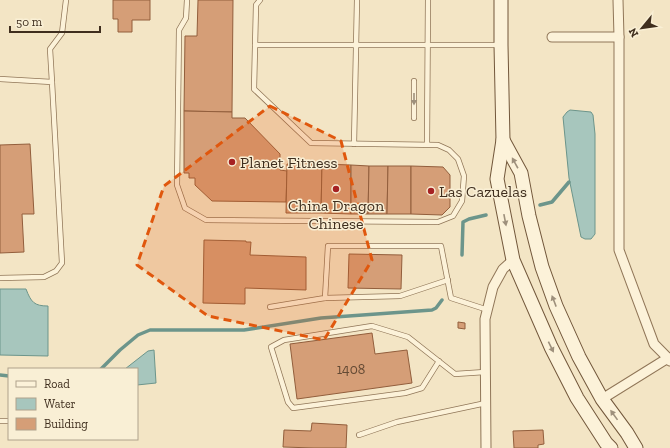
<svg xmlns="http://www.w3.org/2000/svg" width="670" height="448" font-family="'Zilla Slab',serif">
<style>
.water{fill:#a7c6bd;stroke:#6c958b}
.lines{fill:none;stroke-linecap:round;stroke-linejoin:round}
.stream{stroke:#6c958b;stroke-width:3.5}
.building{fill:#d59e77;stroke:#925e3c}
.service-casing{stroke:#907658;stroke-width:6}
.minor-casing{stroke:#907658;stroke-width:11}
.secondary-casing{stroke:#72573b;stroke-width:15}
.service{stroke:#fcf2d9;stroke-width:4.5}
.minor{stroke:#fcf2d9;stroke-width:9}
.secondary{stroke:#fcf2d9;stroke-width:13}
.oneway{fill:#9e907c}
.marked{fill:#e0570d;fill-opacity:0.2;stroke:#e0570d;stroke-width:3;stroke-dasharray:8 5;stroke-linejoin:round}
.poi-dot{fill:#a62223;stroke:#f9efd5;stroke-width:1.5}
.labels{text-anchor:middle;stroke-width:3;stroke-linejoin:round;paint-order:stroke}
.number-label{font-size:14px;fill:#644a34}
.poi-label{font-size:16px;fill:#3f2e1e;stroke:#f9efd5;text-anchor:start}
</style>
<rect width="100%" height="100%" fill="#f3e5c5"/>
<g class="water">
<path d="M570 110 591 112 593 115 595 134V234L591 239H585L581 237 569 178 563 117 567 112Z"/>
<path d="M0 289H26C31 302 34 306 48 306V356L0 355Z"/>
<path d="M154 350 156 383 137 385V369H125L148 351Z"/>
</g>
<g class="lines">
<g class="stream">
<path d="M540 205 552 202 569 182"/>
<path d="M462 255 463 222 469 219 486 215"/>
<path d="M101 369 120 350 138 335 150 330H244L321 318 432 310 436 308 442 300"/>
<path d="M0 375 9 376"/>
</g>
</g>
<g class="building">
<path d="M113 0H150V20H132V32H118V19H113Z"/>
<path d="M198 0H233L232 112 184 111 185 36H197Z"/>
<path d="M184 111 232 112V118H245L280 154V170L287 171 286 202 212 201 195 185V178H189V173H184Z"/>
<path d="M30 144 34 214H22L24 252 0 253V145Z"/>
<path d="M287 164H322L321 213H286Z"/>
<path d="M322 164 351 165V214L321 213Z"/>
<path d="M351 165 369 166 368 214H351Z"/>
<path d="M369 166H388L387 214H368Z"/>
<path d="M388 166H411V214H387Z"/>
<path d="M411 166 443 167 450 175V207L442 215 411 214Z"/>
<path d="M204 240 246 241V242H251L250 255 306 257V290L245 288V304L203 303Z"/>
<path d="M349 254 402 255 401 289 348 288Z"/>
<path d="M458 322 465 323V329L458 328Z"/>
<path d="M372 333 375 354 407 350 412 383 297 399 290 344Z"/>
<path d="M312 423 347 425 346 448H314L283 447 284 430 311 431Z"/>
<path d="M543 430 544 444 538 445V448H514L513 431Z"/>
</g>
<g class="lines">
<defs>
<g id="service">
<path d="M187 0 186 18 179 30 177 185 185 208 206 220 438 222 453 216 462 201 464 176 458 159 449 150 438 145 311 143 254 89 256 5 260 0"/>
<path d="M255 45H499"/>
<path d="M0 79 52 82 62 263 56 271 44 277 0 278"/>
<path d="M414 81V118"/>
<path d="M52 82 50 49 62 33 66 0"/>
<path d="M354 144 357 0"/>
<path d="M427 144 428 0"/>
<path d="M325 298 400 296 448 280"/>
<path d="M270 307 325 298 328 246H441L451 298 488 310"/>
<path d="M439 361 422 388 405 393 293 408 288 402 271 347 284 340 372 326 408 337 455 374 485 372"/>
<path d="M0 421H9"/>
<path d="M359 435 397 422 486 403"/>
</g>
<g id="minor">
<path d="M618 0 619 37V250L654 344 668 358"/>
<path d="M552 37H619"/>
<path d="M602 399 668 358 670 361"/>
<path d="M486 448 485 319 493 287 503 269 513 260"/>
</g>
<g id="secondary">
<path d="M501 0V45L503 140 497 179 513 260 551 347 577 398 606 443 611 448"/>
<path d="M503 140 521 173 529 216 542 267 556 306 579 357 602 399 627 433 636 448"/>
</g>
</defs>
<use href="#service" class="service-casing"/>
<use href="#minor" class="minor-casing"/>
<use href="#secondary" class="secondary-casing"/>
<use href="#service" class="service"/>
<use href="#minor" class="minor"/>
<use href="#secondary" class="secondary"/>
</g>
<defs><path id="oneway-solid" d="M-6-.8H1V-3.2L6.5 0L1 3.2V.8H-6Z"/></defs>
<g class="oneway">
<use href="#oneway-solid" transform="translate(414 99) rotate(90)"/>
<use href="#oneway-solid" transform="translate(515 163) rotate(-119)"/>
<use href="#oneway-solid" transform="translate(505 220) rotate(79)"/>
<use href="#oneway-solid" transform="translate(554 301) rotate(-111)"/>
<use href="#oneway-solid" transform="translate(551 347) rotate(64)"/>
<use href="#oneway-solid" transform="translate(614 415) rotate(-126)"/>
</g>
<path class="marked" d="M270 106 341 141 372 260 324 340 208 316 137 265 164 186Z"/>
<g class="poi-dot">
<circle cx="232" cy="162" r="4"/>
<circle cx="336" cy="189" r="4"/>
<circle cx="431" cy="191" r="4"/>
</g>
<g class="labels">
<g class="number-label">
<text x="351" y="374">1408</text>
</g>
<g class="poi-label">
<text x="240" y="168">Planet Fitness</text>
<text x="439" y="197">Las Cazuelas</text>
<text x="336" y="211" text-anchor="middle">China Dragon<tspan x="336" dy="18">Chinese</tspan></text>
</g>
</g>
<rect x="8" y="368" width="130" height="72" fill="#f9efd5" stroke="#afa28c"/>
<rect x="16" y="381" width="20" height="6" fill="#fcf2d9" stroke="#afa28c"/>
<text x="44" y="388" font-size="12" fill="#3f2e1e">Road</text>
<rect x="16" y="398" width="20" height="12" fill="#a7c6bd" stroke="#afa28c"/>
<text x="44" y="408" font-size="12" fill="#3f2e1e">Water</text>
<rect x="16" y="418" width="20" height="12" fill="#d59e77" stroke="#afa28c"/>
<text x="44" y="428" font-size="12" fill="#3f2e1e">Building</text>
<g transform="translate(642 28) rotate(241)" stroke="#f9efd5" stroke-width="3" paint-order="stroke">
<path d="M0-3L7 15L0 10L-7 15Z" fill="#3f2e1e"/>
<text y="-6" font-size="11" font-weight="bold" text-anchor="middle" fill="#3f2e1e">N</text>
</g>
<path d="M10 26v6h90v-6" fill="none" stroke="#3f2e1e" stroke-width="2"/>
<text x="16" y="26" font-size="12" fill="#3f2e1e" stroke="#f9efd5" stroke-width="3" paint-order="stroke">50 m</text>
</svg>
